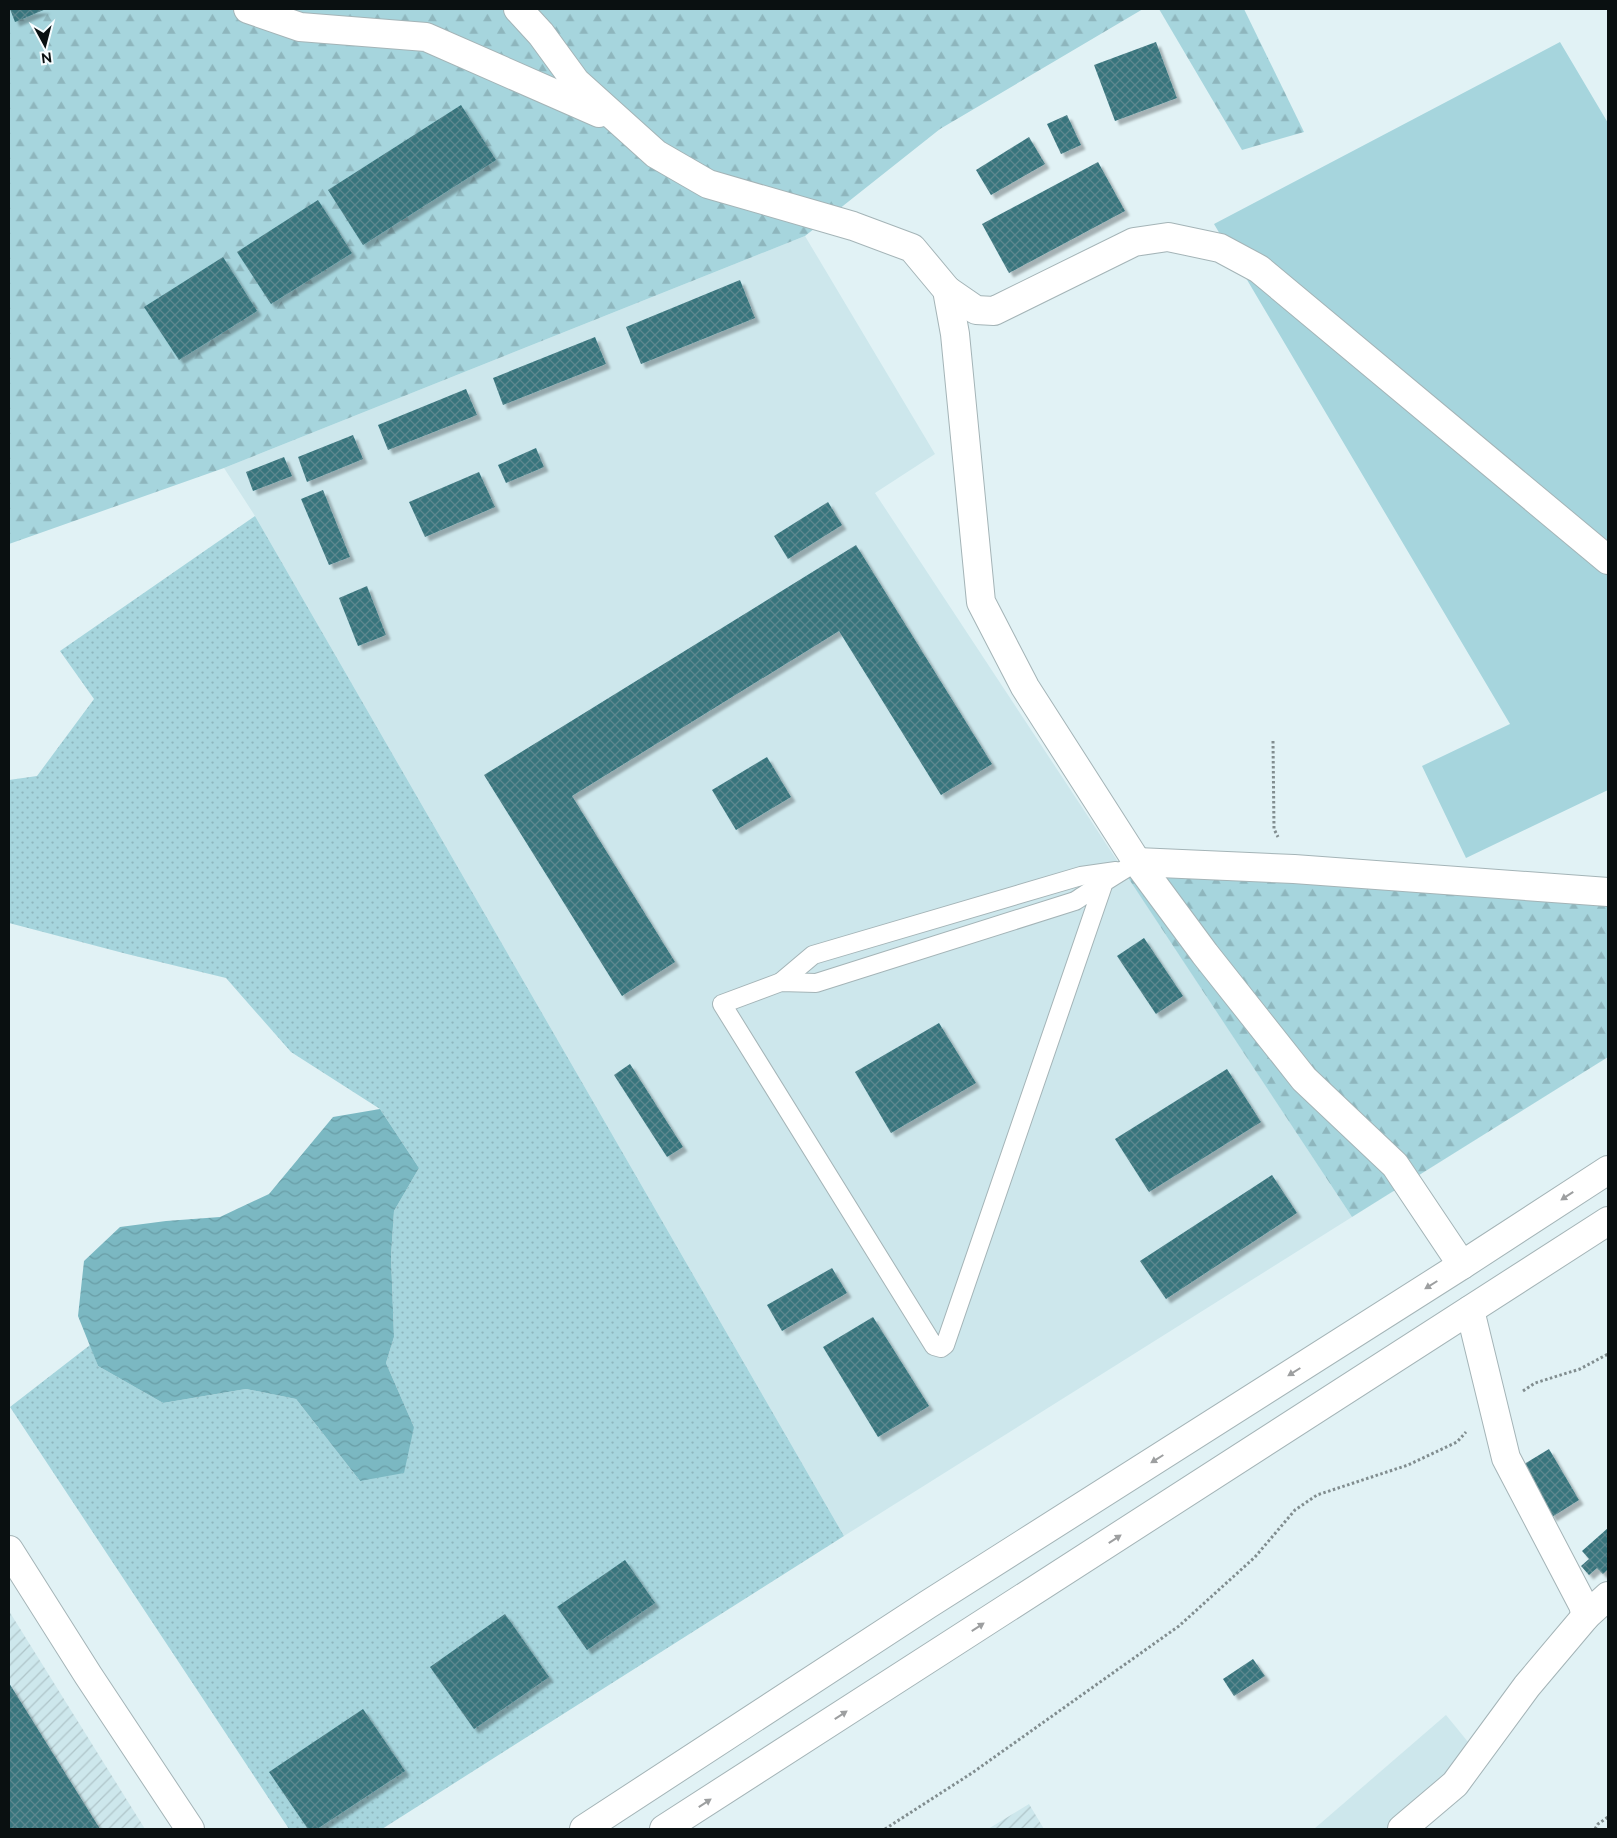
<svg xmlns="http://www.w3.org/2000/svg" width="1617" height="1838" font-family="Raleway,sans-serif">
<style>
.built{fill:#cde7ec}
.industrial{fill:url(#industrial-furrows)}
.grass{fill:url(#grass-dots)}
.forest{fill:url(#forest-firs)}
.pitch{fill:#a6d5dd}
.water{fill:url(#water-waves)}
.building{fill:url(#building-cross-hatch);filter:url(#shadow)}
.lines{fill:none;stroke-linecap:round;stroke-linejoin:round}
.service-casing{stroke:#a4b4b7;stroke-width:20}
.minor-casing{stroke:#a4b4b7;stroke-width:30}
.trunk-casing{stroke:#a4b4b7;stroke-width:30}
.path{stroke:#818d8f;stroke-width:3;stroke-dasharray:2.5 2.5;stroke-linecap:butt}
.service{stroke:#fff;stroke-width:18}
.minor{stroke:#fff;stroke-width:28}
.trunk{stroke:#fff;stroke-width:28}
.oneway{fill:#9d9fa0}
</style>
<defs>
<pattern id="industrial-furrows" width="10" height="10" patternUnits="userSpaceOnUse" patternTransform="scale(1.25)"><rect width="10" height="10" fill="#cde7ec"/><path d="M-1 1l2-2M0 10L10 0M9 11l2-2" fill="none" stroke="#afc5c9"/></pattern>
<pattern id="grass-dots" width="8" height="8" patternUnits="userSpaceOnUse" patternTransform="scale(1.25)"><rect width="8" height="8" fill="#a6d5dd"/><path d="M2 2h.1M6 6h.1" fill="none" stroke="#8eb6bd" stroke-width="1.8" stroke-linecap="round"/></pattern>
<pattern id="forest-firs" width="22" height="20" patternUnits="userSpaceOnUse" patternTransform="scale(1.25)"><rect width="22" height="20" fill="#a6d5dd"/><path d="M5 1l3.5 6h-7zM16 11l3.5 6h-7z" fill="#8eb6bd"/></pattern>
<pattern id="water-waves" width="16" height="10" patternUnits="userSpaceOnUse" patternTransform="scale(1.25)"><rect width="16" height="10" fill="#7bb8c2"/><path d="M0 5q4-4 8 0t8 0" fill="none" stroke="#699da6"/></pattern>
<pattern id="building-cross-hatch" width="8" height="8" patternUnits="userSpaceOnUse" patternTransform="scale(1.25)"><rect width="8" height="8" fill="#37747d"/><path d="M0 0l8 8M0 8l8-8" fill="none" stroke="#5d888f"/></pattern>
<filter id="shadow"><feDropShadow dx="4.5" dy="4.5" stdDeviation="1" flood-color="#0004"/></filter>
</defs>
<rect width="100%" height="100%" fill="#e1f2f5"/>
<g class="built">
<path d="M805 236 935 454 875 493 1352 1217 844 1536 255 516 224 468Z"/>
<path d="M1446 1715 1477 1753 1390 1829H1314Z"/>
</g>
<g class="industrial">
<path d="M9 1611 145 1829H9Z"/>
<path d="M1029 1804 1044 1829H988Z"/>
</g>
<path class="grass" d="M255 516 844 1536 382 1829H289L10 1407 90 1345 98 1366 163 1403 246 1389 296 1399 360 1481 414 1427 386 1363 394 1337 391 1256 394 1211 419 1168 380 1109 291 1052 226 978 127 954 9 923V780L37 776 94 699 60 651Z"/>
<g class="forest">
<path d="M9 9H1143L940 129 805 236 224 468 9 544Z"/>
<path d="M1159 9H1244L1304 132 1242 150Z"/>
<path d="M1123 870 1608 892V1057L1352 1217Z"/>
</g>
<path class="pitch" d="M1560 42 1608 123V790L1466 858 1422 766 1510 724 1214 224Z"/>
<path class="water" d="M380 1109 419 1168 394 1211 391 1256 394 1337 386 1363 414 1427 404 1473 360 1481 296 1399 246 1389 163 1403 98 1366 78 1316 84 1261 120 1227 166 1221 220 1217 269 1194 333 1117Z"/>
<g class="building">
<path d="M10 9H46L15 22Z"/>
<path d="M1156 42 1177 98 1115 121 1094 65Z"/>
<path d="M461 105 496 160 363 245 328 190Z"/>
<path d="M1067 115 1081 145 1061 154 1047 124Z"/>
<path d="M1029 137 1045 164 991 195 976 170Z"/>
<path d="M1098 162 1125 211 1009 273 982 224Z"/>
<path d="M318 200 352 253 271 304 237 252Z"/>
<path d="M223 257 257 311 179 360 144 307Z"/>
<path d="M740 280 755 318 641 364 626 327Z"/>
<path d="M595 337 606 364 503 405 493 378Z"/>
<path d="M466 389 477 415 388 450 378 425Z"/>
<path d="M353 435 363 459 307 482 298 457Z"/>
<path d="M536 448 544 467 506 483 498 465Z"/>
<path d="M284 457 292 476 253 491 246 472Z"/>
<path d="M479 472 495 507 425 537 409 502Z"/>
<path d="M323 490 350 557 329 565 301 499Z"/>
<path d="M828 502 842 525 788 559 774 536Z"/>
<path d="M856 545 992 764 941 795 839 631 572 796 675 962 622 996 484 775Z"/>
<path d="M367 586 386 635 358 646 339 598Z"/>
<path d="M767 757 791 797 736 830 712 790Z"/>
<path d="M1144 938 1183 996 1156 1014 1117 956Z"/>
<path d="M939 1023 976 1083 891 1133 855 1072Z"/>
<path d="M630 1064 683 1147 667 1157 614 1075Z"/>
<path d="M1227 1069 1261 1122 1149 1192 1115 1139Z"/>
<path d="M1272 1175 1297 1213 1166 1299 1140 1261Z"/>
<path d="M832 1268 847 1293 782 1331 767 1305Z"/>
<path d="M873 1317 929 1406 878 1437 823 1347Z"/>
<path d="M1549 1449 1579 1500 1552 1517 1521 1466Z"/>
<path d="M1608 1528V1569L1603 1574 1597 1568 1589 1575 1581 1566 1589 1559 1582 1551Z"/>
<path d="M625 1560 655 1603 587 1650 557 1607Z"/>
<path d="M505 1614 549 1677 474 1729 430 1667Z"/>
<path d="M1253 1659 1265 1676 1234 1696 1223 1679Z"/>
<path d="M9 1683 100 1829H9Z"/>
<path d="M363 1709 405 1771 317 1829H308L269 1772Z"/>
</g>
<g class="lines">
<defs>
<g id="service">
<path d="M1104 882 945 1345 941 1348 934 1346 722 1004 781 982 816 983 1075 901C1095 888 1116 874 1137 862"/>
<path d="M781 982 813 955 1081 876 1116 871"/>
</g>
<g id="minor">
<path d="M248 9 300 27 426 37 599 113"/>
<path d="M518 9 541 34 576 82 656 154 708 184 853 226 912 248 947 290 955 334 981 602 1025 687 1137 862 1205 954 1304 1079 1395 1165 1462 1265"/>
<path d="M947 290 976 310 994 311 1134 242 1168 237 1220 248 1259 269 1608 560"/>
<path d="M1137 862 1294 869 1608 892"/>
<path d="M1470 1310 1506 1458 1583 1605 1586 1616"/>
<path d="M9 1550 88 1675 190 1829"/>
<path d="M1402 1829 1455 1784 1527 1686 1586 1616 1608 1596"/>
</g>
<g id="trunk">
<path d="M584 1829 927 1605 1462 1265 1608 1170"/>
<path d="M664 1829 1608 1221"/>
</g>
</defs>
<use href="#service" class="service-casing"/>
<use href="#minor" class="minor-casing"/>
<use href="#trunk" class="trunk-casing"/>
<g class="path">
<path d="M1273 741 1274 829 1278 837"/>
<path d="M1523 1391 1535 1383 1580 1369 1608 1354"/>
<path d="M885 1829 972 1773 1179 1626 1255 1557 1295 1510 1317 1495 1408 1465 1457 1442 1466 1432"/>
<path d="M1595 1829 1598 1824 1608 1817"/>
</g>
<use href="#service" class="service"/>
<use href="#minor" class="minor"/>
<use href="#trunk" class="trunk"/>
</g>
<defs><path id="oneway-solid" d="M-6-.8H1V-3.2L6.5 0L1 3.2V.8H-6Z" transform="scale(1.25)"/></defs>
<g class="oneway">
<use href="#oneway-solid" transform="translate(1567 1196) rotate(147)"/>
<use href="#oneway-solid" transform="translate(1431 1285) rotate(148)"/>
<use href="#oneway-solid" transform="translate(1294 1372) rotate(148)"/>
<use href="#oneway-solid" transform="translate(1157 1459) rotate(148)"/>
<use href="#oneway-solid" transform="translate(1115 1539) rotate(-33)"/>
<use href="#oneway-solid" transform="translate(978 1627) rotate(-33)"/>
<use href="#oneway-solid" transform="translate(841 1715) rotate(-33)"/>
<use href="#oneway-solid" transform="translate(705 1803) rotate(-33)"/>
</g>
<rect width="1617" height="1838" fill="none" stroke="#0a1011" stroke-width="20"/>
<g transform="translate(45 45) rotate(173)" stroke="#f7fdff" stroke-width="4" paint-order="stroke">
<path d="M0-4L9 19L0 12L-9 19Z" fill="#0a1011"/>
<text y="-8" font-size="14" font-weight="bold" text-anchor="middle" fill="#0a1011">N</text>
</g>
</svg>
